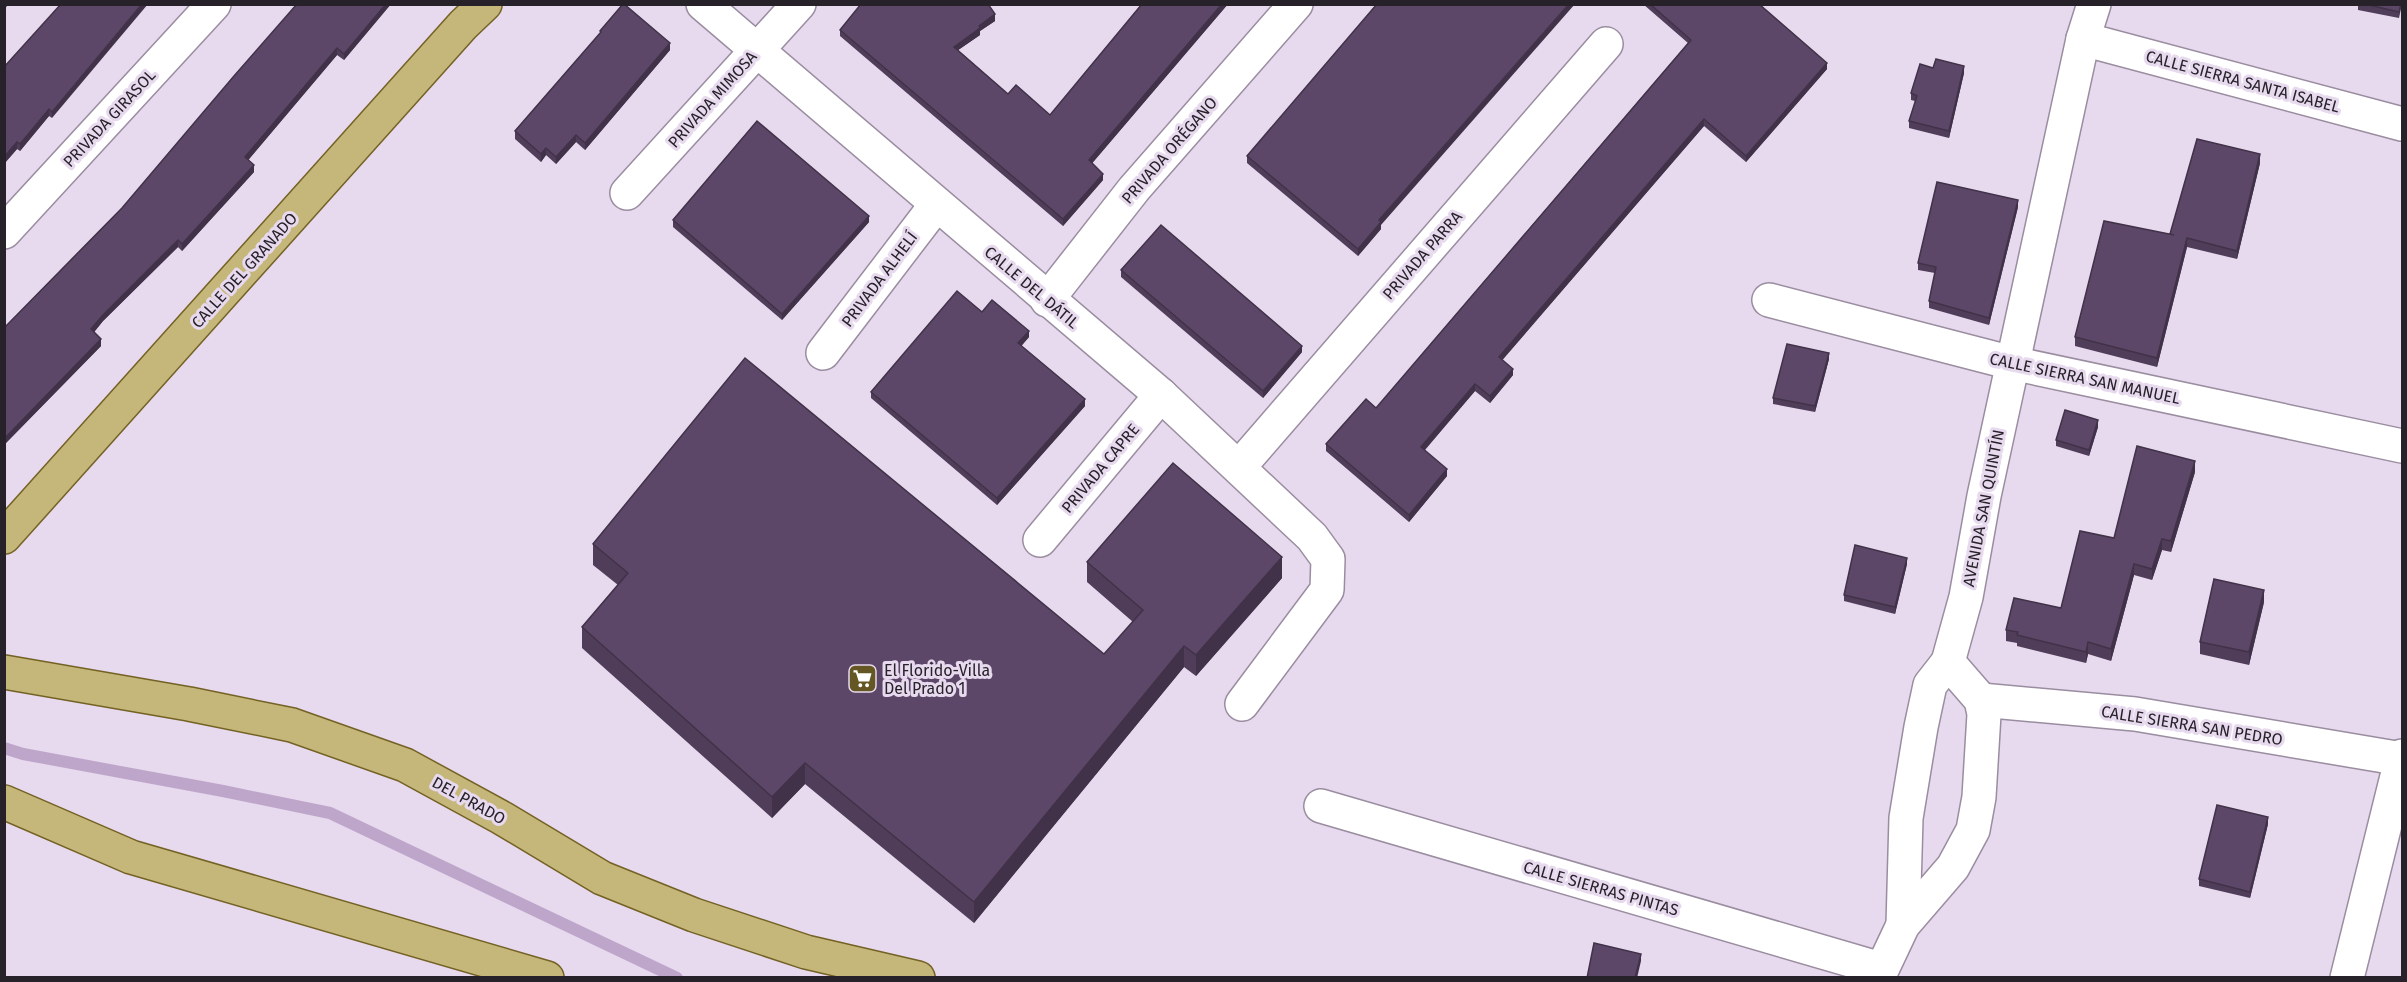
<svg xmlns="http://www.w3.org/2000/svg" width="2407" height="982" font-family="'Fira Sans',sans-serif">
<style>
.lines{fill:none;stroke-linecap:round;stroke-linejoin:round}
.stream{stroke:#bea6cb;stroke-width:12}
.minor-casing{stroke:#9a8da0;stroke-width:36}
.major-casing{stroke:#746224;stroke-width:36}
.minor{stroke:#fff;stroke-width:33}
.major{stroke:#c5b67a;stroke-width:33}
.wall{fill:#503d59}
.shaded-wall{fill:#413249}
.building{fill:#5d4768;stroke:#413249;stroke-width:1.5}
.labels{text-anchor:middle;stroke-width:6;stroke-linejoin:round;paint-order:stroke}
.street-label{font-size:16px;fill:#272229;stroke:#e7d9ee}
.poi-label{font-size:16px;fill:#272229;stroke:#e7d9ee;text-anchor:start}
</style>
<rect width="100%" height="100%" fill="#e7d9ee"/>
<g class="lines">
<path class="stream" d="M4 748 23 754 223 791 330 813 677 978"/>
<defs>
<g id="minor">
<path d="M703 4 1161 395 1312 537 1328 559 1327 590 1242 704"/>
<path d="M2083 39 2402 124"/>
<path d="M627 193 799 4"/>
<path d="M4 232 214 4"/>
<path d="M1047 300 1134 189 1296 4"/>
<path d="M1769 300 2012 363 2402 446"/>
<path d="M823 353 936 205"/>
<path d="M1239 467 1606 44"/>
<path d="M1040 540 1161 395"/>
<path d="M1981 700 2135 714 2402 759"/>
<path d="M1321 806 1881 969"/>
<path d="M1903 925 1906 818 1921 727 1930 685 1948 662"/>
<path d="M1878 978 1903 925 1953 867 1973 830 1979 797 1984 714 1981 700 1948 662 1966 597 1984 496 2083 39 2094 4"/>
<path d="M2347 978 2402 756"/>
</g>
<g id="major">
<path d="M4 537 463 25 485 4"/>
<path d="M4 672 189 704 292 725 405 765 502 818 602 878 694 915 806 952 918 978"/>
<path d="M4 802 131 857 547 978"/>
</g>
</defs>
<use href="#minor" class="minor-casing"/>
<use href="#major" class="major-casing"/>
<use href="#minor" class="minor"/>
<use href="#major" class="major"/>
</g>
<g class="wall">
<path d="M61 4 52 118 49 116 20 151 17 149 4 164Z"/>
<path d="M297 4H391L344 60 337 55 248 160 254 172 182 251 178 247 103 321 94 332 101 346 4 445V328L122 208Z"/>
<path d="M1142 4H1228L1092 163 1103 180 1063 226 840 36V30L990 8 995 21 980 31V35L958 50 1008 94 1050 115Z"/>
<path d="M1643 4H1759L1827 69 1746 162 1704 126 1502 360 1513 375 1490 403 1475 391 1425 450 1447 476 1409 522 1326 451V444L1376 408 1688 43Z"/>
<path d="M2358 4H2402L2399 18 2358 10Z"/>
<path d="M600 31 670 50 585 150 576 142 556 164 546 155 541 162 515 139V131L600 34Z"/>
<path d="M1933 68 1964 73 1949 138 1909 128V121L1915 101 1911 100V93Z"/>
<path d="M1247 156 1381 225V229L1358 256 1247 163Z"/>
<path d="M2260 163 2237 259 2187 247 2157 367 2075 346V337Z"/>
<path d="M2018 207 1989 325 1929 308V301L1935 273 1918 270V263Z"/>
<path d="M673 220 869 222 782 320 673 227Z"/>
<path d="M1121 270 1302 352 1263 398 1121 277Z"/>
<path d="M982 312 1029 337 1021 346 1085 406 997 505 871 398V392Z"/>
<path d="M1829 359 1815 412 1773 404V398Z"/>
<path d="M2098 427 2089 456 2056 446V440Z"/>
<path d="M2195 472 2171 552 2162 550 2152 580 2134 575 2111 661 2088 654 2086 663 2017 646V643L2006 641V630L2061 608 2114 538Z"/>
<path d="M593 544 1104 654 1133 622 1087 582V562L1282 578 1196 676 1184 667 974 923 805 784 772 818 582 648V627L618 585 593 565Z"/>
<path d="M1907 564 1895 614 1844 601V595Z"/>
<path d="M2264 602 2249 665 2200 654V642Z"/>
<path d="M2268 824 2250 898 2199 886V879Z"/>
</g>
<g class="shaded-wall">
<path d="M4 4H8L4 11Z"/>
<path d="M142 4H148L52 118V112Z"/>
<path d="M386 4H391L344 60V54Z"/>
<path d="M1222 4H1228L1089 167V160Z"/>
<path d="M1569 4H1575L1381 225V229L1358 256V249L1379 220Z"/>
<path d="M995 14V21L980 31V35L954 53V47L979 26Z"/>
<path d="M670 43V50L585 150V143Z"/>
<path d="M337 48V55L245 164V157Z"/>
<path d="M1827 63V69L1746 162V156Z"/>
<path d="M1964 66V73L1949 138V131Z"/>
<path d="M49 109V116L20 151V144Z"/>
<path d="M1704 119V126L1499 364V357Z"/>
<path d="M576 135V142L556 164V157Z"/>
<path d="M17 142V149L4 164V157Z"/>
<path d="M546 148V155L541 162V154Z"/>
<path d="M2260 154V163L2237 259V251Z"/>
<path d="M254 165V172L182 251V244Z"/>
<path d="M1103 174V180L1063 226V219Z"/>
<path d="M2018 200V207L1989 325V318Z"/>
<path d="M869 216V222L782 320V314Z"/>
<path d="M2187 238V247L2157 367V358Z"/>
<path d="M178 240V247L103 321 91 336V329L103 315Z"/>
<path d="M1029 331V337L1018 350V343Z"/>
<path d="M101 339V346L4 445V439Z"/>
<path d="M1302 346V352L1263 398V391Z"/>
<path d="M1829 353V359L1815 412V406Z"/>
<path d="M1513 369V375L1490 403V396Z"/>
<path d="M1475 384V391L1421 454V447Z"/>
<path d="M1085 399V406L997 505V498Z"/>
<path d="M2098 420V427L2089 456V450Z"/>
<path d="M2195 461V472L2171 552V541Z"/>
<path d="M1447 469V476L1409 522V515Z"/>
<path d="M2162 539V550L2152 580V569Z"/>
<path d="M1282 557V578L1196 676V655Z"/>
<path d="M1907 558V564L1895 614V607Z"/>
<path d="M2134 564V575L2111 661V649Z"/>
<path d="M2264 590V602L2249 665V652Z"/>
<path d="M2088 642V654L2086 663V652Z"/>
<path d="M1184 646V667L974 923V902Z"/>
<path d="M805 763V784L772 818V797Z"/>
<path d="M2268 817V824L2250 898V892Z"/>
<path d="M1641 954V961L1637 978H1635Z"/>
</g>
<g class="building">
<path d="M61 4H142L52 112 49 109 20 144 17 142 4 157V67Z"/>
<path d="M297 4H386L344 54 337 48 245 157 254 165 182 244 178 240 103 315 91 329 101 339 4 439V328L122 208 234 76Z"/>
<path d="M623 4H624L670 43 585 143 576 135 556 157 546 148 541 154 515 131 601 32 600 31Z"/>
<path d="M861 4H988L995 14 979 26 980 28 954 47 1008 94 1016 85 1050 115 1142 4H1222L1089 160 1103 174 1063 219 840 30Z"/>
<path d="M1377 4H1569L1379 220 1381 222 1358 249 1247 156Z"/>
<path d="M1650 4H1759L1827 63 1746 156 1704 119 1499 357 1513 369 1490 396 1475 384 1421 447 1447 469 1409 515 1326 444 1366 399 1376 408 1691 40Z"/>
<path d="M2365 4H2401L2399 12Z"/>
<path d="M1936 59 1964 66 1949 131 1909 121 1917 96 1911 93 1920 64 1933 68Z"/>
<path d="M757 121 869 216 782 314 673 220Z"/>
<path d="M2197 139 2260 154 2237 251 2187 238 2157 358 2075 337 2104 221 2174 235 2170 234Z"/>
<path d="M1937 182 2018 200 1989 318 1929 301 1936 267 1918 263Z"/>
<path d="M1161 225 1302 346 1263 391 1121 270Z"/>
<path d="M957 291 982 312 992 300 1029 331 1018 343 1085 399 997 498 871 392Z"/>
<path d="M1787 344 1829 353 1815 406 1773 398Z"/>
<path d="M745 358 1104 654 1143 610 1087 562 1173 463 1282 557 1196 655 1184 646 974 902 805 763 772 797 582 627 628 573 593 544Z"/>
<path d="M2065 410 2098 420 2089 450 2056 440Z"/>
<path d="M2137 446 2195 461 2171 541 2162 539 2152 569 2134 564 2111 649 2088 642 2086 652 2017 635 2018 632 2006 630 2014 598 2061 608 2080 531 2114 538Z"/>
<path d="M1855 545 1907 558 1895 607 1844 595Z"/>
<path d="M2214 579 2264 590 2249 652 2200 642Z"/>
<path d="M2217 805 2268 817 2250 892 2199 879Z"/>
<path d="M1594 943 1641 954 1635 978H1587Z"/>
</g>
<defs>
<symbol id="supermarket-square" viewBox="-11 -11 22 22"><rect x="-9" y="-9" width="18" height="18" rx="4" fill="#655724" stroke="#e7d9ee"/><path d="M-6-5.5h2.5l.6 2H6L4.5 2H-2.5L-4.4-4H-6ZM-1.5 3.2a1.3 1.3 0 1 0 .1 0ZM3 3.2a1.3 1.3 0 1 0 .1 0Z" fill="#fff"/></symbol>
</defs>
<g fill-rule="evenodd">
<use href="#supermarket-square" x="846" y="662" width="33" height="33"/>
</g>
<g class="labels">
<g class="street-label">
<text transform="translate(2243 81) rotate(15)" y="6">CALLE SIERRA SANTA ISABEL</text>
<text transform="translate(712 99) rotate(-48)" y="6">PRIVADA MIMOSA</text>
<text transform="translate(109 118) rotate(-47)" y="6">PRIVADA GIRASOL</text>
<text transform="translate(1169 150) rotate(-49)" y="6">PRIVADA ORÉGANO</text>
<text transform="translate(1422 255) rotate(-49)" y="6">PRIVADA PARRA</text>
<text transform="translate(244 270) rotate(-48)" y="6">CALLE DEL GRANADO</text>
<text transform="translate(879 279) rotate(-53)" y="6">PRIVADA ALHELÍ</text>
<text transform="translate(1032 287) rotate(40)" y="6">CALLE DEL DÁTIL</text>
<text transform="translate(2085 378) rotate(12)" y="6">CALLE SIERRA SAN MANUEL</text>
<text transform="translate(1100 468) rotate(-50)" y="6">PRIVADA CAPRE</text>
<text transform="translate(1983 508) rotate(-79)" y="6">AVENIDA SAN QUINTÍN</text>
<text transform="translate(2192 725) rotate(9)" y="6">CALLE SIERRA SAN PEDRO</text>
<text transform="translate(469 800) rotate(29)" y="6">DEL PRADO</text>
<text transform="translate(1601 888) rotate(16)" y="6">CALLE SIERRAS PINTAS</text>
</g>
<g class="poi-label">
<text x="884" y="676">El Florido-Villa<tspan x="884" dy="18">Del Prado 1</tspan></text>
</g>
</g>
<rect width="2407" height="982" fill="none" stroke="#272229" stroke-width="12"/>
</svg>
